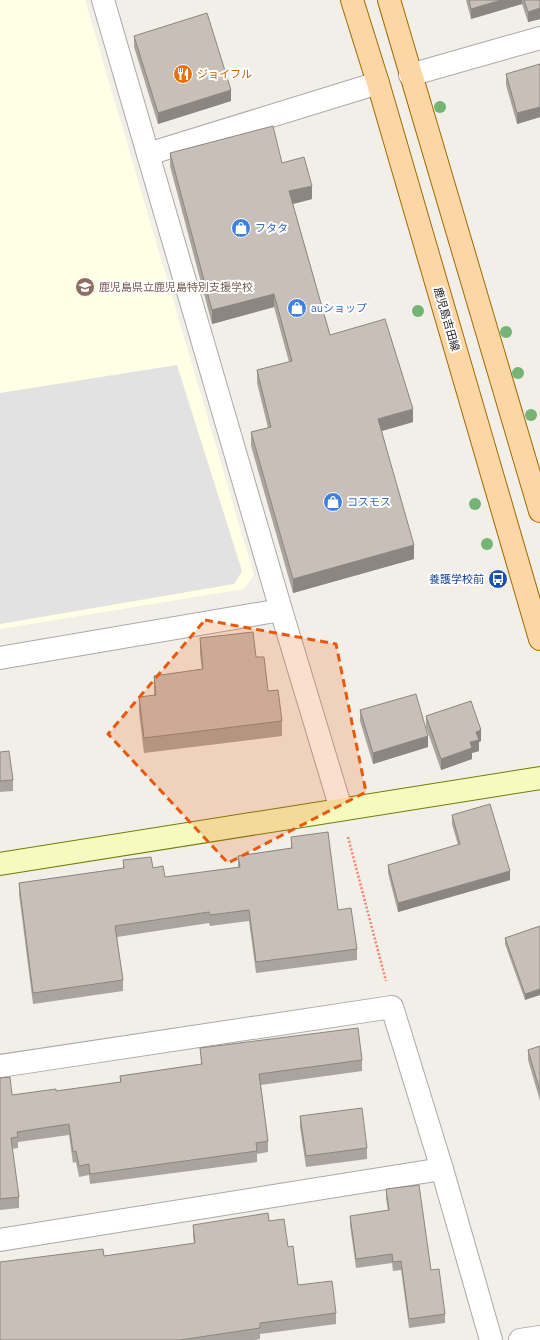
<svg xmlns="http://www.w3.org/2000/svg" width="540" height="1340" font-family="'IBM Plex Sans','Noto Sans JP',sans-serif">
<style>
.education{fill:#ffffe5}
.parking{fill:#e2e2e2}
.lines{fill:none;stroke-linecap:round;stroke-linejoin:round}
.street-casing{stroke:#a9a9a9;stroke-width:24}
.secondary-casing{stroke:#707d05;stroke-width:24}
.primary-casing{stroke:#a06b00;stroke-width:24}
.path{stroke:#fa8072;stroke-width:2.5;stroke-dasharray:2 2;stroke-linecap:butt}
.street{stroke:#fff;stroke-width:22}
.secondary{stroke:#f7fabf;stroke-width:22}
.primary{stroke:#fcd6a4;stroke-width:22}
.tree{fill:#74b475}
.wall{fill:#aba49e}
.shaded-wall{fill:#8b8681}
.building{fill:#c7bfb8;stroke:#8b8681}
.marked{fill:#e8590c;fill-opacity:0.2;stroke:#e8590c;stroke-width:3;stroke-dasharray:8 5;stroke-linejoin:round}
.labels{text-anchor:middle;stroke-width:4;stroke-linejoin:round;paint-order:stroke}
.food-label{font-size:11px;fill:#c56008;stroke:#fff;text-anchor:start}
.shop-label{font-size:11px;fill:#366cbe;stroke:#fff;text-anchor:start}
.education-label{font-size:11px;fill:#785e54;stroke:#fff;text-anchor:start}
.street-label{font-size:11px;fill:#222;stroke:#fff}
.transit-label{font-size:11px;fill:#164399;stroke:#fff;text-anchor:end}
</style>
<rect width="100%" height="100%" fill="#f2efe9"/>
<path class="education" d="M0 0H85L254 575 244 589 0 629Z"/>
<path class="parking" d="M177 365 242 571 234 584 0 624V393Z"/>
<g class="lines">
<defs>
<g id="street">
<path d="M103 0 281 610 341 809"/>
<path d="M410 75 540 38"/>
<path d="M148 154 378 83"/>
<path d="M0 658 281 610"/>
<path d="M0 1066 392 1007 442 1169 491 1340"/>
<path d="M0 1240 442 1169"/>
<path d="M520 1340 540 1337"/>
</g>
<path id="secondary" d="M0 864 540 778"/>
<g id="primary">
<path d="M352 0 378 83 540 639"/>
<path d="M389 0 540 511"/>
</g>
</defs>
<use href="#street" class="street-casing"/>
<use href="#secondary" class="secondary-casing"/>
<use href="#primary" class="primary-casing"/>
<path class="path" d="M348 837 386 981"/>
<use href="#street" class="street"/>
<use href="#secondary" class="secondary"/>
<use href="#primary" class="primary"/>
</g>
<g class="tree">
<circle cx="440" cy="107" r="6"/>
<circle cx="418" cy="311" r="6"/>
<circle cx="506" cy="332" r="6"/>
<circle cx="518" cy="373" r="6"/>
<circle cx="531" cy="415" r="6"/>
<circle cx="475" cy="504" r="6"/>
<circle cx="487" cy="544" r="6"/>
</g>
<g class="wall">
<path d="M466 0H540V19L528 22 522 4 471 19Z"/>
<path d="M134 36 231 101 158 124 134 47Z"/>
<path d="M540 64V117L517 124 506 85V74Z"/>
<path d="M170 153 282 163 312 199 293 204 330 335 413 422 382 431 414 559 293 593 251 446V432L268 428 257 383V370L289 362 274 307 212 324 170 166Z"/>
<path d="M200 638 256 657 268 691 282 721V736L144 753 139 712V697L154 695V676L202 670 200 653Z"/>
<path d="M360 710 428 747 373 764 360 721Z"/>
<path d="M426 716 481 741 479 742V751L472 753V759L441 770 426 727Z"/>
<path d="M0 752 13 780V791L0 792Z"/>
<path d="M452 815 510 880 398 912 388 873V865L458 845 452 824Z"/>
<path d="M291 837 338 910 357 949V960L256 973 249 921 210 926 209 923 117 937 123 980V991L33 1004 19 894V883L123 868V860L153 868 165 877 238 868V856L291 848Z"/>
<path d="M540 926 525 1000 505 944V938Z"/>
<path d="M540 1046V1101L528 1060V1050Z"/>
<path d="M200 1048 362 1060V1071L261 1085 268 1141V1152L257 1154V1162L90 1184 89 1175 79 1177 76 1162 73 1163 69 1135 18 1142V1148L12 1149 19 1197V1208L0 1210V1078L12 1095 56 1091 120 1082V1076L201 1064Z"/>
<path d="M300 1116 367 1148V1159L306 1167 300 1127Z"/>
<path d="M386 1189 445 1314V1323L409 1328 401 1270 393 1271 392 1263 356 1268 350 1225V1216L388 1211 386 1198Z"/>
<path d="M269 1221 288 1247 298 1285 336 1313V1324L260 1334V1339L255 1340H0L104 1256 194 1244 193 1236V1225Z"/>
</g>
<g class="shaded-wall">
<path d="M501 0H522V4L471 19V9Z"/>
<path d="M540 8V19L528 22V12Z"/>
<path d="M231 90V101L158 124V113Z"/>
<path d="M540 107V117L517 124V113Z"/>
<path d="M312 186V199L289 205V191Z"/>
<path d="M274 294V307L212 324V310Z"/>
<path d="M413 409V422L378 432V419Z"/>
<path d="M414 545V559L293 593V579Z"/>
<path d="M481 730V741L479 742V751L472 753V759L441 770V759L470 742 476 732Z"/>
<path d="M428 736V747L373 764V753Z"/>
<path d="M510 871V880L398 912V903Z"/>
<path d="M540 989V995L525 1000V994Z"/>
</g>
<g class="building">
<path d="M469 0H501L471 9Z"/>
<path d="M524 0H540V8L528 12Z"/>
<path d="M207 13 231 90 158 113 134 36Z"/>
<path d="M540 64V107L517 113 506 74Z"/>
<path d="M273 126 282 163 304 157 312 186 289 191 330 335 385 319 413 409 378 419 414 545 293 579 251 432 271 427 257 370 292 361 274 294 212 310 170 153Z"/>
<path d="M253 632 256 657H264L268 691 278 690 282 721 144 738 139 697 156 695 154 676 203 669 200 638Z"/>
<path d="M416 694 428 736 373 753 360 710Z"/>
<path d="M471 701 481 730 476 732 479 740 470 742 472 748 441 759 426 716Z"/>
<path d="M9 751 13 780 0 781V752Z"/>
<path d="M490 804 510 871 398 903 388 865 460 844 452 815Z"/>
<path d="M328 832 338 910 351 908 357 949 256 962 249 910 210 915 209 912 115 926 123 980 33 993 19 883 124 868 123 860 151 857 153 868 163 866 165 877 240 867 238 856 292 848 291 837Z"/>
<path d="M540 926V989L525 994 505 938Z"/>
<path d="M358 1028 362 1060 259 1074 268 1141 256 1143 257 1151 90 1174 89 1164 79 1166 76 1151 73 1152 69 1124 17 1132 18 1137 11 1138 19 1197 0 1199V1078L10 1077 12 1095 56 1089V1091L121 1082 120 1076 202 1064 200 1048Z"/>
<path d="M540 1046V1091L528 1050Z"/>
<path d="M362 1108 367 1148 306 1156 300 1116Z"/>
<path d="M419 1185 431 1270 439 1269 445 1314 409 1319 401 1261 393 1262 392 1254 356 1259 350 1216 389 1210 386 1189Z"/>
<path d="M268 1213 269 1221 284 1219 288 1247 293 1246 298 1285 332 1281 336 1313 260 1323V1328L180 1340H0V1262L103 1249 104 1256 195 1243 193 1225Z"/>
</g>
<path class="marked" d="M205 620 336 644 366 792 228 863 108 734Z"/>
<defs>
<symbol id="restaurant-disc" viewBox="-11 -11 22 22"><circle r="9.5" fill="#e8710a" stroke="#fff"/><path d="M-5-6h1v4h1v-4h1v4h1v-4h1v5L-1.5 .5V6h-2V.5L-5-1ZM5-6V6H3V1.5H1.5Q1.5-4 5-6Z" fill="#fff"/></symbol>
<symbol id="shop-disc" viewBox="-11 -11 22 22"><circle r="9.5" fill="#3f7fe0" stroke="#fff"/><path d="M-5-2.5h2.3a2.7 3.5 0 0 1 5.4 0H5L5.5 6h-11ZM-1.5-2.5h3a1.5 2.3 0 0 0-3 0Z" fill="#fff"/></symbol>
<symbol id="school-disc" viewBox="-11 -11 22 22"><circle r="9.5" fill="#8d6e63" stroke="#fff"/><path d="M0-5L7-2L0 1L-7-2ZM-4 1L0 2.5L4 1V4Q0 6-4 4Z" fill="#fff"/></symbol>
<symbol id="bus-disc" viewBox="-11 -11 22 22"><circle r="9.5" fill="#1a4fb4" stroke="#fff"/><path d="M-5-6H5V4H4V6H2V4H-2V6H-4V4H-5ZM-3.5-4V0h7V-4ZM-3.5 1.2v1.5H-2V1.2ZM2 1.2v1.5H3.5V1.2Z" fill="#fff"/></symbol>
</defs>
<g fill-rule="evenodd">
<use href="#restaurant-disc" x="172" y="63" width="22" height="22"/>
<use href="#shop-disc" x="230" y="217" width="22" height="22"/>
<use href="#school-disc" x="74" y="276" width="22" height="22"/>
<use href="#shop-disc" x="286" y="297" width="22" height="22"/>
<use href="#shop-disc" x="322" y="491" width="22" height="22"/>
<use href="#bus-disc" x="487" y="568" width="22" height="22"/>
</g>
<g class="labels">
<g class="food-label">
<text x="197" y="78">ジョイフル</text>
</g>
<g class="shop-label">
<text x="255" y="232">フタタ</text>
<text x="311" y="312">auショップ</text>
<text x="347" y="506">コスモス</text>
</g>
<g class="education-label">
<text x="99" y="291">鹿児島県立鹿児島特別支援学校</text>
</g>
<g class="street-label">
<text transform="translate(447 319) rotate(74)" y="4">鹿児島吉田線</text>
</g>
<g class="transit-label">
<text x="484" y="583">養護学校前</text>
</g>
</g>
</svg>
